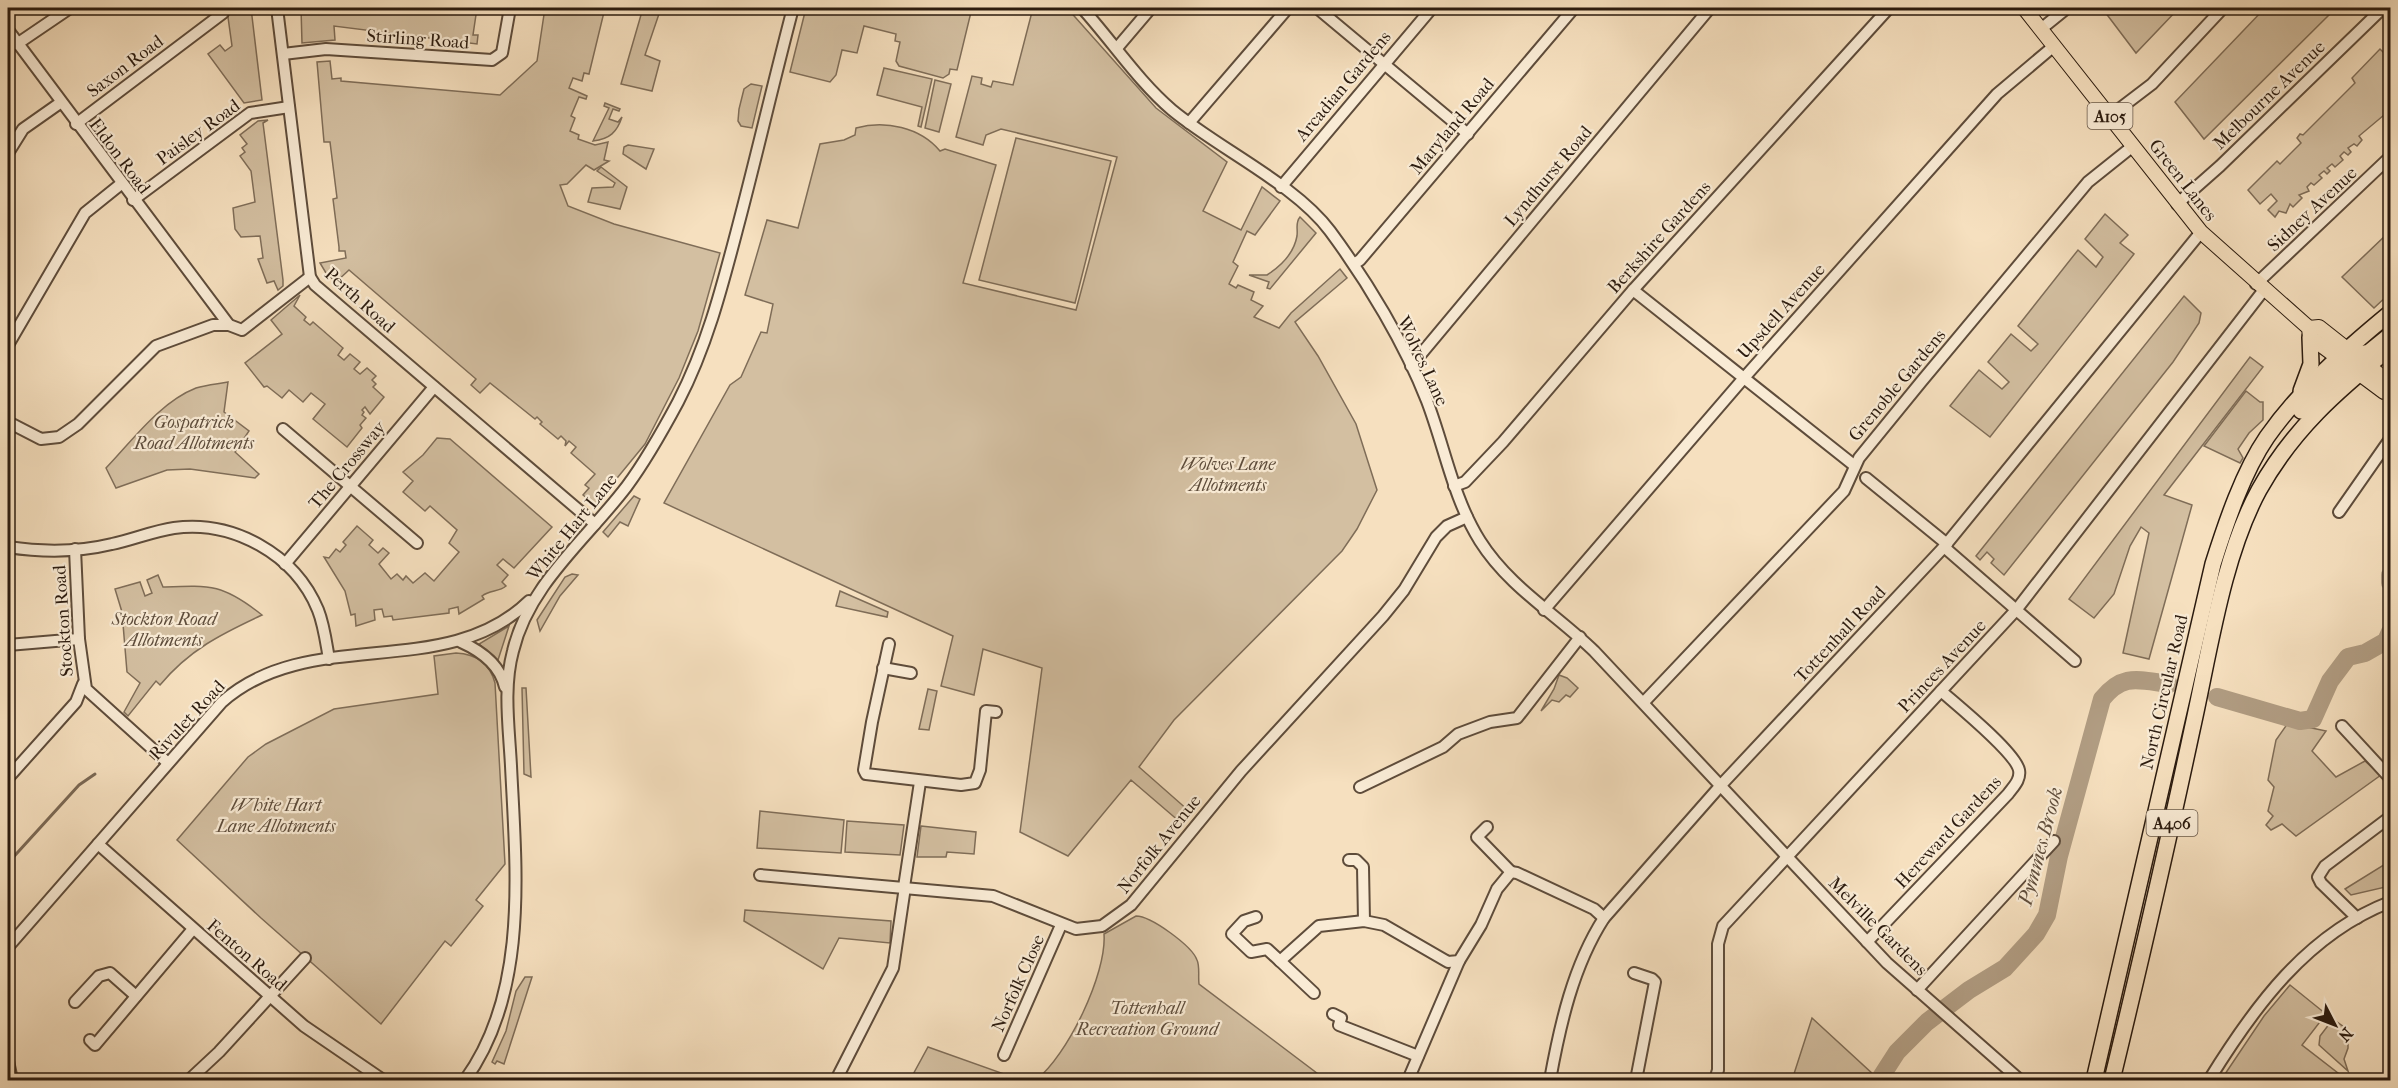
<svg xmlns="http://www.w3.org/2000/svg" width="2398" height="1088" font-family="'IM FELL French Canon',serif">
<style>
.green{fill:#d3bfa1;stroke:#7f6d58;stroke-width:1.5}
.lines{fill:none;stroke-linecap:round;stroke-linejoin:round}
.stream{stroke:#7b6955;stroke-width:3}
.river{stroke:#b19d83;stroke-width:18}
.minor-casing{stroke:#5e4c3b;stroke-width:14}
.major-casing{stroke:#2b1b0f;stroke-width:16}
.highway-casing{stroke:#2b1b0f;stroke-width:18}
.minor{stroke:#f9ebd5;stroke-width:10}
.major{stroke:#f6e0bf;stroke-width:14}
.highway{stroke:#f6e0bf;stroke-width:15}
.labels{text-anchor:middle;stroke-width:4.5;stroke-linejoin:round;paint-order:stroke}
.shield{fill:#f9ebd5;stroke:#69594a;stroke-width:1.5}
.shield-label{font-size:16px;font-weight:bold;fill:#2b1b0f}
.street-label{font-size:18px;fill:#2b1b0f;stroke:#f9ebd5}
.park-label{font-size:18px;font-style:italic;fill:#5d4c3b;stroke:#f9ebd5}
.water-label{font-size:20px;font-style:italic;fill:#614f3d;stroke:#f9ebd5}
</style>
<rect width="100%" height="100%" fill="#f6e0bf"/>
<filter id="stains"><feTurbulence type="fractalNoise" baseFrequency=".00333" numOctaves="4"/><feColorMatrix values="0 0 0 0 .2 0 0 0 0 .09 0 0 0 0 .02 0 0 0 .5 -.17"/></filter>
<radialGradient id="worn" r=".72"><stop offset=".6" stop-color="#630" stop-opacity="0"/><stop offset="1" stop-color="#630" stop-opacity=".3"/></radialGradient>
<g class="green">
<path d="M251 8 262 100 244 103 208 54 220 45 225 51 232 46 227 10Z"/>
<path d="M301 8H477L473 35H478L477 44 334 26 335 40 302 43Z"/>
<path d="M545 8H605L589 74 584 73 582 81 573 78 569 88 587 96 586 99 579 97 571 116 575 118 570 131 579 135 578 139 595 145 608 142 604 160 609 161 594 170 586 165 567 184 560 185 568 206 614 224 720 253 698 331 679 378 645 444 595 505 583 495 589 488 585 485 595 474 571 453 576 447 569 441 565 446 566 441 561 436 558 439 540 424 542 422 537 417 535 419 490 383 480 393 471 385 476 379 349 270 336 282 326 273 320 263 346 258 345 251H339V247L333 199 337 198 330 142H324L317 62 330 61 332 79 341 78V81L500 95 537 61Z"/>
<path d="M643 8H661L645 55 660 61 652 91 621 84Z"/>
<path d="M806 8H972L957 70 950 69 949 74 943 78 899 66 896 61 900 42 895 41 896 34 864 26 857 53 842 50 836 75 830 82 790 72Z"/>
<path d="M1033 8H1067L1156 108 1227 162 1203 211 1241 230 1262 187 1280 201 1255 235 1247 231 1233 262 1238 266 1229 284 1236 288 1238 285 1254 292 1251 300 1263 306 1254 317 1279 328 1291 313 1340 269 1347 278 1295 322 1318 356 1356 424 1377 490 1357 529 1342 551 1174 720 1139 767 1189 811 1180 822 1131 780 1068 856 1020 832 1042 668 983 649 974 695 941 686 953 636 664 503 730 385 741 377 761 332 767 333 773 304 745 295 767 220 798 228 820 144 844 140 855 135 856 128C885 120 920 127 940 151L945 149 996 165 963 283 1076 310 1117 157 1001 129 986 135 983 145 956 137 972 76 982 78 981 84 991 87 993 81 1013 85Z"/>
<path d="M2109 8H2179L2136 53 2105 12Z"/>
<path d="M2265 8H2336L2204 139 2175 102Z"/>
<path d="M2390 45V110L2359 136 2362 140 2357 146 2354 144 2348 148 2351 152 2348 155 2344 152 2340 156 2343 160 2335 167 2332 164 2327 168 2330 171 2327 174 2324 171 2319 175 2322 178 2314 185 2311 183 2307 187 2309 191 2299 195 2302 198 2293 207 2290 204 2286 213 2279 211 2275 217 2268 210 2277 201 2271 194 2260 204 2248 190 2277 161 2280 164 2301 143 2297 138 2300 134 2303 135 2355 83 2352 78 2380 49 2383 52Z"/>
<path d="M884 68 932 79 921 127 918 126 922 107 877 95Z"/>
<path d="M935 80 951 84 939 132 925 128Z"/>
<path d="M751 84 762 86 752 128 741 126 738 121 739 109 744 89Z"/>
<path d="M605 103 620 109 619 111 613 109 609 119 618 122 622 117C617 132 610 139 593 141L609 108 604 106Z"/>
<path d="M268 120 263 123 283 280V286L278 290 274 281 267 283 258 259 263 258 260 236 241 237 235 229 233 208 255 202 251 171 240 156 245 152 242 148 247 144 240 135 258 121Z"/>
<path d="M1016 138 1111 161 1075 303 979 280Z"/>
<path d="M628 145 654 149 646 169 623 154 624 147Z"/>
<path d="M601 167 627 187 620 209 588 202 592 188 613 187 615 183 597 171Z"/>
<path d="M2105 214 2128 235 2120 243 2134 254 1990 437 1950 406 1979 370 2002 389 2009 382 1988 362 2011 334 2031 351 2038 344 2018 326 2078 250 2096 267 2103 257 2085 239Z"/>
<path d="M1300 217 1316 233 1270 289 1267 288 1269 282 1249 275H1267C1281 266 1294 253 1297 236 1298 228 1295 223 1300 217Z"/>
<path d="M2387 234 2390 239V293L2374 308 2342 277Z"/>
<path d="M300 295 294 306 306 317 304 320 310 325 313 322 343 348 338 355 344 360 350 354 360 362 354 369 360 374 367 368 376 376 372 380 376 384 373 387 384 397 370 414 365 407 362 410 364 412 362 415 366 418 360 425 362 428 347 447 313 419 325 404 311 393 303 402 289 390 282 398 267 386 264 387 245 363 282 334 271 320Z"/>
<path d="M2184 296 2201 313 2199 323 2173 362 2004 575 1991 563 1994 559 1987 552 1980 560 1976 556Z"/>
<path d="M2250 357 2263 367 2164 495 2192 505 2149 659 2123 653 2149 533 2141 527 2130 546 2114 594 2094 618 2069 599Z"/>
<path d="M228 382 224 412 249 431 235 452 259 474 255 478 190 469 167 470 116 488 106 468C132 441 160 402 196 388 206 385 217 384 228 382Z"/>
<path d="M2246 391 2260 402H2263V420L2249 433 2238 449 2243 458 2240 463 2204 446Z"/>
<path d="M437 438 450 439 552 527 514 568 503 559 497 565 508 575 502 582 506 586C499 592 490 590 482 596L484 599 459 614 458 607 449 609V613L393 620 392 616 384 617 382 609 374 610 375 620 356 626 355 614 351 615 345 591 324 557 329 558 336 549 340 552 346 545 343 542 357 526 373 540 369 545 378 553 383 548 389 553 379 564 391 579 397 574 403 580 406 576 413 583 425 573 434 581 459 552 449 543 457 530 430 506 425 511 403 492 413 481 403 472 423 455Z"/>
<path d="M634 496 640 499 628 526 620 522 608 537 603 532Z"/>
<path d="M572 574 578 575 560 596 540 631 537 620 565 577Z"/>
<path d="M158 575 163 587C211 585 223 584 262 615 221 634 189 650 160 685L156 681 128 716 124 712 140 683 127 672 122 612 115 589 140 582 145 596 152 593 147 580Z"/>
<path d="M840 591 888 612 887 617 836 606Z"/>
<path d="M509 626 498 660 479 644Z"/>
<path d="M456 653C476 654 490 664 495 683L505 864 476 900 483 906 451 946 445 941 381 1024 261 918 177 840 248 757 266 744 334 709 438 694 434 656Z"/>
<path d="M1559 675 1567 678 1578 688 1570 697 1566 695 1559 702 1552 700 1541 711 1554 689Z"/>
<path d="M522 688H526L531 777 524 774Z"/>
<path d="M928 689 937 691 929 730 919 729Z"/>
<path d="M2288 723 2326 731 2312 751 2336 777 2365 761 2381 775 2296 836 2282 824 2271 830 2266 825 2273 816 2268 811 2274 787 2268 780 2276 740Z"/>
<path d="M760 811 844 820 841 853 757 848Z"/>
<path d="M847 821 904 825 900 855 845 852Z"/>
<path d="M921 826 976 832 974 854 947 852 946 857H917Z"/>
<path d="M2390 861V886L2351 895 2345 889Z"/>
<path d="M745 910 891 921 890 943 839 938 823 969 744 921Z"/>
<path d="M1136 916C1151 916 1192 946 1197 960 1200 966 1198 977 1199 984L1326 1080H1036C1067 1056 1107 974 1104 934Z"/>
<path d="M525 977H532L504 1064 497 1061 495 1064 492 1062 506 1031 516 991Z"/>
<path d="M2290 985 2326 1014 2302 1045 2347 1080H2221L2264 1016Z"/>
<path d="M1812 1018 1875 1076 1873 1080H1792Z"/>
<path d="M2333 1019 2348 1030V1048L2344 1059 2348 1071 2319 1045 2320 1036Z"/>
<path d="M928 1047 1021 1080H910Z"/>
</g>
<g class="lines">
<path class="stream" d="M8 863 79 785 95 774"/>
<g class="river">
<path d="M2390 575V583"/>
<path d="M2217 697 2300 721 2313 719 2330 681 2348 657 2365 653 2386 641 2390 632"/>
<path d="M1879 1080 1897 1052 1927 1022 1969 990 2005 968 2036 934 2047 915 2059 856 2102 699C2123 673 2138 680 2169 684"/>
</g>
<defs>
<g id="minor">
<path d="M277 8 310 277 315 285 595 524"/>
<path d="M1082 8C1112 41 1138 81 1172 110 1219 149 1295 184 1330 231 1367 281 1405 344 1427 401 1445 448 1453 498 1480 541 1509 587 1556 614 1594 651L1887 963 2020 1080"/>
<path d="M1317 8 1468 134"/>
<path d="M2041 29 2067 8"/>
<path d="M8 30 229 325 242 330 310 277"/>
<path d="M17 44 70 8"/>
<path d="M1117 48 1151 8"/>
<path d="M283 54 326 49 492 60 502 53 510 8"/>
<path d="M2110 116 2152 84 2223 8"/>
<path d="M1189 123 1288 8"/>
<path d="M76 124 223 13"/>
<path d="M8 153 23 129 60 103"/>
<path d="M1281 187 1432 8"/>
<path d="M133 200 250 113 289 107"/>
<path d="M2177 204 2220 166 2383 8"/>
<path d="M1354 264 1360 260 1574 8"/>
<path d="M2256 284 2390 157"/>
<path d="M1633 290 1855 466"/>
<path d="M8 345 85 213 121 184"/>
<path d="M1411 366 1710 8"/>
<path d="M8 422 41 439 59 437 78 424 156 346 213 325H229"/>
<path d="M283 429 417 543"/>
<path d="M1866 478 1947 544"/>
<path d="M1454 486 1465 482 1503 442 1633 290 1889 8"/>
<path d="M2339 512 2390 439"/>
<path d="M8 547C41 552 79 552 112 544 132 540 153 531 174 528 233 520 295 554 318 610 324 625 326 642 329 659"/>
<path d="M1944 547 2075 661"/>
<path d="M75 549 79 639 86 689 168 763"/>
<path d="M285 564 434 387"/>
<path d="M1544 610 1743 379 1997 94 2054 46"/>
<path d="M461 642C481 651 500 665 505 687"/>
<path d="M889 644 872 722 864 770 866 774 961 785 975 783 980 770 986 711 996 712"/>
<path d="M8 645 79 639"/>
<path d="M883 668 911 673"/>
<path d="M1644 702 1844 491 1859 458 1921 382 2088 182 2133 146"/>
<path d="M2342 726 2390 778"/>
<path d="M8 778 76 702 83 684"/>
<path d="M1360 787 1443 747 1458 734 1490 722 1517 718 1580 637"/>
<path d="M1487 827 1477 837 1511 872"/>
<path d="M98 844 304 1026 383 1080"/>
<path d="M1349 860H1356L1363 867 1364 921"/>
<path d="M760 875 993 896 1076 929 1102 926 1131 905 1241 771 1383 616 1404 590 1436 537 1447 526 1467 517"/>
<path d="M904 887 920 782"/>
<path d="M1256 917 1244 921 1232 934 1251 952 1267 949 1280 961 1319 926 1364 921 1384 925 1448 962 1459 961 1481 925 1497 889 1511 872 1517 873 1594 909 1604 918"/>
<path d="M2357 918 2321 883 2318 877 2325 866 2390 817"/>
<path d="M1867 942 2008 794C2013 787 2021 780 2019 770 2015 752 1957 705 1941 691"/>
<path d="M8 947 222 702C310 624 445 683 529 601"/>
<path d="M1280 961 1314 993"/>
<path d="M1634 973 1652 979 1655 982 1636 1080"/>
<path d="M1917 990 2054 841"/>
<path d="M75 1002 99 976 110 973 136 996"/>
<path d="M1333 1014 1341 1018 1339 1025 1418 1056"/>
<path d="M90 1040 95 1045 193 929"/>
<path d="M1004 1055 1061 925"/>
<path d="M8 1061 12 1080"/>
<path d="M189 1080 219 1052 305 958"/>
<path d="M465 1080C529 992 516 869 511 766 509 727 503 688 513 651 529 584 587 539 627 486 647 459 663 430 678 402 707 346 722 287 738 226 757 154 774 80 793 8"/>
<path d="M836 1080 893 968 905 887"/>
<path d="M1408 1080 1459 961"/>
<path d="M1550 1080C1560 1025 1573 966 1604 918L1722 784 1944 547 2201 232"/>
<path d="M1715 1080 1718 1070V944L1723 926 2017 609 2263 291"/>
<path d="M2209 1080C2254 1007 2307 934 2390 902"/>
</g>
<g id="major">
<path d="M2024 8 2201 232 2309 328 2310 337 2384 392 2390 390"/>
<path d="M2309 328 2319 327 2390 383"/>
</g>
<g id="highway">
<path d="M2338 359 2369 352 2390 335"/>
<path d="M2301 391 2311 364 2310 337"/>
<path d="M2301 411 2342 370 2368 366"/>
<path d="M2094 1080 2213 564C2226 523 2243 472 2267 437 2301 389 2345 350 2390 313"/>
<path d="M2112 1080C2140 964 2167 847 2192 730 2209 655 2222 558 2259 490 2293 429 2337 391 2390 348"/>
</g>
</defs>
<use href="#minor" class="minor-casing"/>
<use href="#major" class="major-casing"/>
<use href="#highway" class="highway-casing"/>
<use href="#minor" class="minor"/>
<use href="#major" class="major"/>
<use href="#highway" class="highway"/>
</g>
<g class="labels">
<g class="shield">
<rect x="2087.5" y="103" width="45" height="26" rx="4.5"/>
<rect x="2146.5" y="810" width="51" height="26" rx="4.5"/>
</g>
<g class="shield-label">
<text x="2110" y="122">A105</text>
<text x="2172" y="829">A406</text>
</g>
<g class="street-label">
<text transform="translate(418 39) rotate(4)" y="6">Stirling Road</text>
<text transform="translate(125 66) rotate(-37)" y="6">Saxon Road</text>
<text transform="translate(1343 86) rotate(-50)" y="6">Arcadian Gardens</text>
<text transform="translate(2269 95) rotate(-44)" y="6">Melbourne Avenue</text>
<text transform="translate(1452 126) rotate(-50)" y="6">Maryland Road</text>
<text transform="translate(198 132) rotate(-36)" y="6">Paisley Road</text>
<text transform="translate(120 156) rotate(53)" y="6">Eldon Road</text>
<text transform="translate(1548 176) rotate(-50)" y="6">Lyndhurst Road</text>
<text transform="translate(2183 180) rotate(52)" y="6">Green Lanes</text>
<text transform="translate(2312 209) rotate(-43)" y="6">Sidney Avenue</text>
<text transform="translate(1659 237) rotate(-48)" y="6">Berkshire Gardens</text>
<text transform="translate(360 300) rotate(42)" y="6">Perth Road</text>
<text transform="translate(1781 311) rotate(-48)" y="6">Upsdell Avenue</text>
<text transform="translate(1423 361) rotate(65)" y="6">Wolves Lane</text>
<text transform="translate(1897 385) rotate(-50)" y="6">Grenoble Gardens</text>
<text transform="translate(347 465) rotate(-50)" y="6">The Crossway</text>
<text transform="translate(572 527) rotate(-51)" y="6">White Hart Lane</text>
<text transform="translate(63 621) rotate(-94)" y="6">Stockton Road</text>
<text transform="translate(1840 634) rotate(-47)" y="6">Tottenhall Road</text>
<text transform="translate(1942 666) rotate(-47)" y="6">Princes Avenue</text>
<text transform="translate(2164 692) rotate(-77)" y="6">North Circular Road</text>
<text transform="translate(187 720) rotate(-47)" y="6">Rivulet Road</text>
<text transform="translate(1948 832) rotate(-47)" y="6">Hereward Gardens</text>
<text transform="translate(1159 844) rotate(-51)" y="6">Norfolk Avenue</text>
<text transform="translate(1878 926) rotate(45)" y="6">Melville Gardens</text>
<text transform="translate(247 955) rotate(41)" y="6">Fenton Road</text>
<text transform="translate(1018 983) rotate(-66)" y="6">Norfolk Close</text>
</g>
<g class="park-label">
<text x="194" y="428">Gospatrick<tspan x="194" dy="21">Road Allotments</tspan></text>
<text x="1228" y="470">Wolves Lane<tspan x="1228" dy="21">Allotments</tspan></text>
<text x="164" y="625">Stockton Road<tspan x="164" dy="21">Allotments</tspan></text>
<text x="276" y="811">White Hart<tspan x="276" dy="21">Lane Allotments</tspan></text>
<text x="1147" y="1014">Tottenhall<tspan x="1147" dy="21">Recreation Ground</tspan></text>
</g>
<g class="water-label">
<text transform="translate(2040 846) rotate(-75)" y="7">Pymmes Brook</text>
</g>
</g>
<rect width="2398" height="1088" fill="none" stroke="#f6e0bf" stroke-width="30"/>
<rect x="9" y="9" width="2380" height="1070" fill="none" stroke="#2b1b0f" stroke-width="3"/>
<rect x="15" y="15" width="2368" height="1058" fill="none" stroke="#2b1b0f" stroke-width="1.5"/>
<g transform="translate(2335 1025) rotate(132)" stroke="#f9ebd5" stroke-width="4.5" paint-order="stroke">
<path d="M0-4.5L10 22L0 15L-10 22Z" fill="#2b1b0f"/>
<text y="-9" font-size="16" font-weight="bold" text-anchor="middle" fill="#2b1b0f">N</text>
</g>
<rect width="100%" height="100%" filter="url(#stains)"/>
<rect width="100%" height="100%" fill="url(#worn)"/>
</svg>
